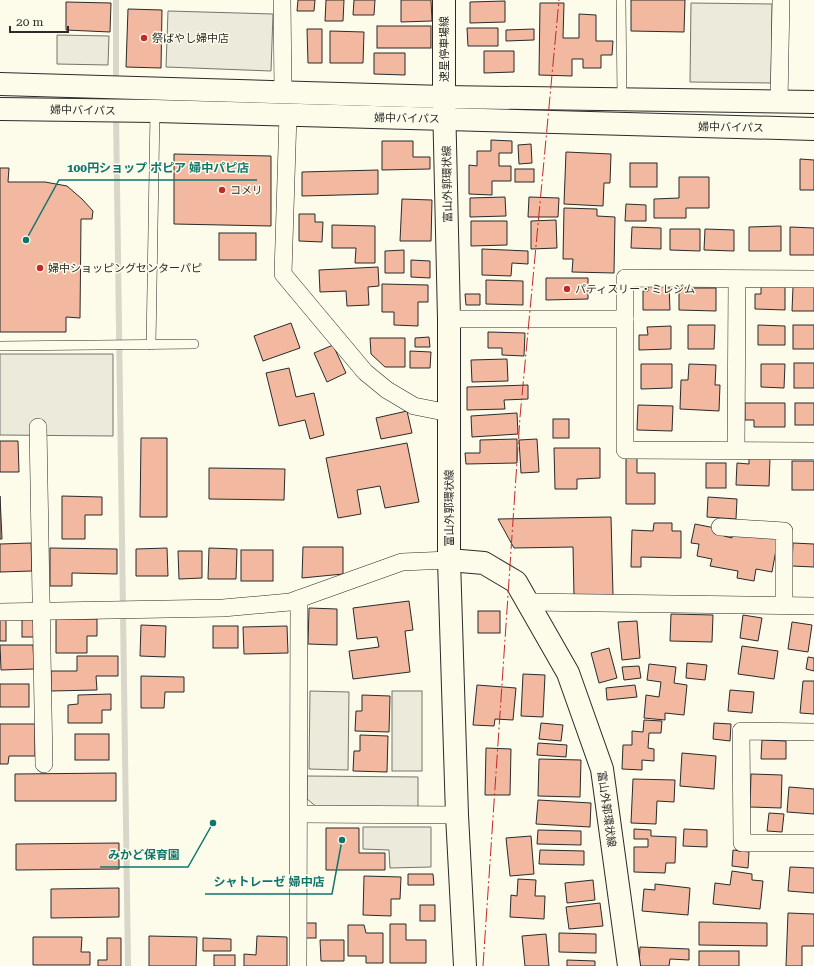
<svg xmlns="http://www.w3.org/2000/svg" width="814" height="966" font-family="'Roboto Serif','Noto Sans JP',serif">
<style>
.parking{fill:#eceadb;stroke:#74746e}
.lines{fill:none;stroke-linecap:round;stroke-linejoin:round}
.stream{stroke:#d8d7c9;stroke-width:6}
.building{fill:#f2b8a0;stroke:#2b2b2b}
.lane-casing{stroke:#2b2b2b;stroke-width:10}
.street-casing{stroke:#2b2b2b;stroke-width:18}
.secondary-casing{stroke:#2b2b2b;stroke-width:24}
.primary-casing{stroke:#2b2b2b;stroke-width:24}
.highway-casing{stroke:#2b2b2b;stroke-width:24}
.lane{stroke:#fdfbea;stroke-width:9}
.street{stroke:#fdfbea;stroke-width:17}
.secondary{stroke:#fdfbea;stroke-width:22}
.primary{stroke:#fdfbea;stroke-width:22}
.highway{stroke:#fdfbea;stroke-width:22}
.power{stroke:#c62828;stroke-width:1;stroke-dasharray:14 3 2 3;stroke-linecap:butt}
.poi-dot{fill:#c62828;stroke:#fdfbea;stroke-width:1.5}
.labels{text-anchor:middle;stroke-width:3;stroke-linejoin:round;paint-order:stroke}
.poi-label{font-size:11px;fill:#2b2b2b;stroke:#fdfbea;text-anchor:start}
.street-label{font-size:11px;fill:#2b2b2b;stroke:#fdfbea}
.leader{fill:none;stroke:#0f766e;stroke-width:1.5}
.callout-dot{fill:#0f766e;stroke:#fdfbea;stroke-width:1.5}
.callout-label{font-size:12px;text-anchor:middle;font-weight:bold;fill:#0f766e;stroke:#fdfbea;stroke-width:3;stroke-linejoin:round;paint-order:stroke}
</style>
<rect width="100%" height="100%" fill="#fdfbea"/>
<g class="parking">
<path d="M691 3 772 4 771 83 690 82Z"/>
<path d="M168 11 273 14 271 71 166 67Z"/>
<path d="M57 35 109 36 108 65 57 64Z"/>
<path d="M0 354H113V436L0 435Z"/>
<path d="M310 691 349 692 348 770 309 769Z"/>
<rect x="392" y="691" width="30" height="80"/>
<path d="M307 776 418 777V808H318L307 799Z"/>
<path d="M363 827H431V867L390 868 389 850 363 849Z"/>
</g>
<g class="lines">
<g class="stream">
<path d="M116 84V0"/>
<path d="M116 114 128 966"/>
</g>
</g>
<g class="building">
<path d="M298 0H315L314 11H297Z"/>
<path d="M326 0H344L343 21H325Z"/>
<path d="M354 0H375L374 15H353Z"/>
<path d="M401 0H431L432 21 401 22Z"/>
<path d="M631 0H685L684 32 631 31Z"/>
<path d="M505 1V22L470 23V2Z"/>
<path d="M66 2 111 3 110 32 66 30Z"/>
<path d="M540 3H564L563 38H579V14L596 15V41H613L612 55H601V68H583V59H572V76L539 75Z"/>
<path d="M128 9 162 10 161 68 126 67Z"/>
<rect x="377" y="26" width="54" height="22"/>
<path d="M467 28H498V46H468Z"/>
<path d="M307 29H322V63H308Z"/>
<path d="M534 29V40L506 41V30Z"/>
<path d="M330 31 364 32 363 63H330Z"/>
<path d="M484 51H514V72L484 73Z"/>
<path d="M374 53H405V75L374 74Z"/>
<path d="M491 140 512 141V153H499V166H511V181H492V195L469 194V165L477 166V151H491Z"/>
<path d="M382 141H413V157H430V169L382 170Z"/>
<path d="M531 144 532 163 519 164 518 145Z"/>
<path d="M566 152 611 154 610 183H604L603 206 564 204Z"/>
<path d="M174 154 271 156V226L174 224Z"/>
<path d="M800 159 814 160V190H800Z"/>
<rect x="630" y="163" width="27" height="24"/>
<path d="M0 168H9L8 182H45L67 186 82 199 93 211 92 219H81L80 318 66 317V332H0Z"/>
<rect x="515" y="169" width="19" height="13"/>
<path d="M378 170V194L302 196V172Z"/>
<path d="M679 177H709V208H686V218H654V199L679 198Z"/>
<path d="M505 197 506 216 470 217V198Z"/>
<path d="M529 197 559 198 558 217H528Z"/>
<path d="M402 199 432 200 431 241H400Z"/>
<path d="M626 204 646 205V221H625Z"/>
<path d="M564 208 597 209V216L615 217 614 273 572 272 573 259H563Z"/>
<path d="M299 214H315V222H323L322 242 299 241Z"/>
<path d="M556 220 557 248 531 249V221Z"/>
<path d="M471 221H507V245L471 246Z"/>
<path d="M332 225 375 226V263H355L356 248H332Z"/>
<path d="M781 226V251H749V227Z"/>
<path d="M632 227 661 228V249L631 248Z"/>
<path d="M790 227 814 228V255H790Z"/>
<path d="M670 229H700V251L670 250Z"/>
<path d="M705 229 734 230V251L704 250Z"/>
<rect x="219" y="233" width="37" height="27"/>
<path d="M482 249 528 251V264L512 263 511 276 482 275Z"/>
<path d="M404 250V273H385V251Z"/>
<path d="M411 260 430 261V278L411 277Z"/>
<path d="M378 267 379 286 368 287 369 305 347 306 346 291 320 292 319 270Z"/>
<path d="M546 278H588V299L546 300Z"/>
<path d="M486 280 523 281V305L486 304Z"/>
<path d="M382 284 428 285V302H418V326L394 325V312H382Z"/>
<path d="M648 285H669L670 310H643V291H648Z"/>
<path d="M761 286 785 287V310L755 309V294H761Z"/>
<path d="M793 287H814V311H792Z"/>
<path d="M679 288H716V311L679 310Z"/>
<path d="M465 294H480V305H466Z"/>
<path d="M291 323 300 348 263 361 254 336Z"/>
<path d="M688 325H715L714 349H688Z"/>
<path d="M758 325 785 326V345H758Z"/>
<rect x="793" y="325" width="21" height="24"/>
<path d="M671 326V349L639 350V335H648L647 327Z"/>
<path d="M488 332 525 333 524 356 502 355V348H488Z"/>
<path d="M429 337 430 347H415V338Z"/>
<path d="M370 338H405V367H385L371 354Z"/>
<path d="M333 345 346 373 327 382 314 353Z"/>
<path d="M410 351 431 352 430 368H410Z"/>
<path d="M507 359 508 381 472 382 471 360Z"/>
<rect x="794" y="363" width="20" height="25"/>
<path d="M641 364H672V388L641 389Z"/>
<path d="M689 364 716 365 715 385H720L719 411 680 409 681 380H688Z"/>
<path d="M761 364H785L784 388 761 387Z"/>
<path d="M289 368 296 397 314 393 324 435 310 439 305 420 279 426 266 373Z"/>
<path d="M528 385V399L504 400 505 409 467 410V387Z"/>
<path d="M745 403H785V427H754V420H745Z"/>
<rect x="795" y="403" width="19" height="22"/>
<path d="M638 405 673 406 672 431 637 430Z"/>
<path d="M407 411 412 433 381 439 376 418Z"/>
<path d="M517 413 518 434 472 437 471 416Z"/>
<rect x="553" y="419" width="16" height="19"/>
<path d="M141 438H167V517H140Z"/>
<path d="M517 439V463L466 464 465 453H480V440Z"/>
<path d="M537 439 539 472 521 473 519 440Z"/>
<path d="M0 441H18L19 472H0Z"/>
<path d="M407 443 419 502 385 508 380 486 357 490 361 514 338 518 326 458Z"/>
<path d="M554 448H600V478L577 479V489H555Z"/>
<path d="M749 457 770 458 769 486 736 485 737 463 749 464Z"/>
<path d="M626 458H637V473H655V504H626Z"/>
<rect x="792" y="461" width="22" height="29"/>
<rect x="706" y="463" width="20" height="25"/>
<path d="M209 468 285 469 284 500 209 499Z"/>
<path d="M0 496 2 539H0Z"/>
<path d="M62 496 102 497V515H85V539H62Z"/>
<path d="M708 497 737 499 736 519 707 517Z"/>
<path d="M611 517 613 595 574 596 573 547 514 548 498 519Z"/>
<path d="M654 523H672V531H681V558L641 557V567H631L632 530 653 531Z"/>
<path d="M695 524 725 530 724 536 732 538 733 531 778 539 772 572 756 569 754 581 737 578 738 571 710 566 712 559 697 556 699 544 691 543Z"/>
<path d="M31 543 32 571 0 572V544Z"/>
<path d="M793 543 814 544V567L792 566Z"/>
<path d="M303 547H343V574L302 578Z"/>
<path d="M50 548 117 549V574L72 573V586H50Z"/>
<path d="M167 548 168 576H136V549Z"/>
<path d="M209 548 237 549 236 579H208Z"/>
<rect x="241" y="550" width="32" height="31"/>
<path d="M178 551H202V578L179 579Z"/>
<path d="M409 601 413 630 405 631 410 672 353 679 349 651 379 647 377 637 357 639 353 608Z"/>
<path d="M309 608 337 609V645L308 644Z"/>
<rect x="478" y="611" width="22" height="22"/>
<path d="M671 614 713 615 712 642 670 641Z"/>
<path d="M743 615 762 618 758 641 740 638Z"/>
<rect x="22" y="618" width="14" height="19"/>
<rect x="0" y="619" width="6" height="22"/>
<path d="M56 619H97V636H87V653H56Z"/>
<path d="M637 621 640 658 622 660 618 622Z"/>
<path d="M792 622 812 625 808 652 788 649Z"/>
<path d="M141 625 166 626 165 657 140 656Z"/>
<rect x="213" y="626" width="25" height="22"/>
<path d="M287 626 288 653 244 654 243 627Z"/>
<path d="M0 645H33L34 669 1 670Z"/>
<path d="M742 646 778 651 774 679 738 674Z"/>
<path d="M609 648 617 678 599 683 591 653Z"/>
<path d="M77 656H118V676H96L97 690 51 691V671H77Z"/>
<path d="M808 657 814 658V671L806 669Z"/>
<path d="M687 663 707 665 705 680 686 678Z"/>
<path d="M649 664 676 667 674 683 687 685 684 715 665 713V720L644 718 646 695 659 697 661 682 647 680Z"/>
<path d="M639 666 641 678 624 680 622 667Z"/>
<path d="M523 674 545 675 543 717 521 716Z"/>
<path d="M141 676 184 677V692H165L164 708H141Z"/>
<path d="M803 681H814V714L800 713Z"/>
<rect x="0" y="684" width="29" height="23"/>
<path d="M477 685 516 688 513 720 495 719 494 726 473 725Z"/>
<path d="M635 685 637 697 607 700 606 688Z"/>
<path d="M730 690 754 692 752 713 728 711Z"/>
<path d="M111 694V710H102V723H68V705L78 704V695Z"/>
<path d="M362 695 390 696 389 732 355 731 356 711H362Z"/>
<path d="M644 720 662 721 661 733H649L648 748 654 749V761L642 760V770L622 769 623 745H632V731L643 732Z"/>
<path d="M541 723 563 725 561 741 539 739Z"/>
<path d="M714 723 731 724 730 741 713 739Z"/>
<path d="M0 724H35V756H9L8 764H0Z"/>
<rect x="75" y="734" width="34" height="26"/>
<path d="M360 735 388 736 387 772 353 771 354 751H360Z"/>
<path d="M762 740 786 741V759H761Z"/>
<path d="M538 743 567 745 566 757 537 755Z"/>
<path d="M486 748 511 749 510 795H485Z"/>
<path d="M682 753 716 756 714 789 680 786Z"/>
<path d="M539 759 581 760 580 797 538 796Z"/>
<path d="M116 773V801H15V774Z"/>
<path d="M751 774 782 775 781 808 750 807Z"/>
<path d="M633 779 675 780 674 802 657 801 656 824 631 823Z"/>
<path d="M789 787 814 789V814L787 812Z"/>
<path d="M538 800 591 803 590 827 536 824Z"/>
<path d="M769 813 784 814 782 832 767 831Z"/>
<path d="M326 828H359V853H385V870H326Z"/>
<path d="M634 829 651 830V836L676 837 675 863H666L665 873 634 872V847H648V839H634Z"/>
<path d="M684 829 707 830V847L683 846Z"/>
<path d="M538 830 581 831V845L537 844Z"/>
<path d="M531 836 534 874 510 876 506 838Z"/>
<path d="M119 843V869L16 870V844Z"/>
<path d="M540 850 584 851V865L539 864Z"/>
<path d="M733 850 749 852 748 868 732 866Z"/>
<path d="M790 867 814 868V893L788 891Z"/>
<path d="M732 871 752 874V880L763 881 760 909 713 904 715 883 730 885Z"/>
<path d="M408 874H433L434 885H408Z"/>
<path d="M364 876 401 877 400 899H391V916L363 915Z"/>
<path d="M518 879 536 880 535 896H545L544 919 510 917 511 895 517 896Z"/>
<path d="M593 880 595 900 567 903 565 883Z"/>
<path d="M655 884 690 888 688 915 642 911 644 889 655 890Z"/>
<path d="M119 888V917L51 918V889Z"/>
<path d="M600 903 603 926 569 929 566 907Z"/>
<rect x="420" y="905" width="15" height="16"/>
<path d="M788 913 814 914V946H802V966H786Z"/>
<path d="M699 922 767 923V946L699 945Z"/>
<rect x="305" y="923" width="11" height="15"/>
<path d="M390 924H406V940H426V963H390Z"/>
<path d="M348 925H364L366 933H383V963H366V956H348Z"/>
<path d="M559 933 596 934V953L559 952Z"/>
<path d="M546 934 549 966H525L522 936Z"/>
<path d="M149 936 197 937 196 966H149Z"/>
<path d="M257 936 287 937V966H244V954L256 955Z"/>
<path d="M33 937H82L81 952H90V965H33Z"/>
<path d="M107 938H121V966H98V960H107Z"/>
<path d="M203 938 231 939V951H203Z"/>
<path d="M320 940H344V961H321Z"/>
<path d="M640 947 689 949V960L670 959 669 966H639Z"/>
<rect x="699" y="951" width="40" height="15"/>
<rect x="214" y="955" width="21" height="11"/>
<path d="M567 960 595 961V966H567Z"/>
</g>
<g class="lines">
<defs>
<g id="lane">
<path d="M621 0 622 100"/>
<path d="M151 345 155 111"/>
<path d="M0 346 194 344"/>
</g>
<g id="street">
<path d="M282 0 283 92"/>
<path d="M779 102 781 0"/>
<path d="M288 115 283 274 365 372 387 390 414 406 449 413"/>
<path d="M814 279 625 278V450L814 451"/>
<path d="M449 319H625"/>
<path d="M38 427 44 764"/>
<path d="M736 450 737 279"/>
<path d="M720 527 784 531V605"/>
<path d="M527 602 814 606"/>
<path d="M0 612 223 608 290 602 402 562 449 560"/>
<path d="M814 732 741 731 742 843H814"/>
<path d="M299 814 457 815"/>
<path d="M298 966 299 599"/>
</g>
<g id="secondary">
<path d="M444 0V97"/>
<path d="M449 560 457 815 465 966"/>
</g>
<path id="primary" d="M444 100 449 319V560L484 563 516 582 568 673 602 769 629 966"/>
<g id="highway">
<path d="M0 84 444 97 814 102"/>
<path d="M0 109 155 111 814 129"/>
</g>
</defs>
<use href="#lane" class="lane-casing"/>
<use href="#street" class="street-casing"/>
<use href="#secondary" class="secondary-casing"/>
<use href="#primary" class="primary-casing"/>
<use href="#highway" class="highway-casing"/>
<use href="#lane" class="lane"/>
<use href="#street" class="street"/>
<use href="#secondary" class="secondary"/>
<use href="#primary" class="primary"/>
<use href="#highway" class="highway"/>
<path class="power" d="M483 966 520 417 559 0"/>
</g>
<g class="poi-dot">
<circle cx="144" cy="38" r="4"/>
<circle cx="222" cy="190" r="4"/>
<circle cx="40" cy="268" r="4"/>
<circle cx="567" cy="289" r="4"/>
</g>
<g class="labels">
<g class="poi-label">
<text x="152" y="42">祭ばやし婦中店</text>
<text x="230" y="194">コメリ</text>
<text x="48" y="272">婦中ショッピングセンターパピ</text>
<text x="575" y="293">パティスリー・ミレジム</text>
</g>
<g class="street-label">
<text transform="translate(444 49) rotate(-90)" y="4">速星停車場線</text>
<text transform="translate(83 110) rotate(1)" y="4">婦中バイパス</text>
<text transform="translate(407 118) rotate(1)" y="4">婦中バイパス</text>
<text transform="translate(731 127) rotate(1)" y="4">婦中バイパス</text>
<text transform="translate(447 184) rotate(-91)" y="4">富山外郭環状線</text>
<text transform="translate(449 508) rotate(-90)" y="4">富山外郭環状線</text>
<text transform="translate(607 809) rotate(82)" y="4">富山外郭環状線</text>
</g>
</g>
<path class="leader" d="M26 240L59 180H257M213 823L188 867H100M342 840L332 894H205"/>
<g class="callout-dot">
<circle cx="26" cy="240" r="4"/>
<circle cx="213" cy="823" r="4"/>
<circle cx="342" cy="840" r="4"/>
</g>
<g class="callout-label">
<text x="158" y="172">100円ショップ ポピア 婦中パピ店</text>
<text x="144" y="859">みかど保育園</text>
<text x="269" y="886">シャトレーゼ 婦中店</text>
</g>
<path d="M10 26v6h58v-6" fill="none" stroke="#2b2b2b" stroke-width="2"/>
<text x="16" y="26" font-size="12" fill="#2b2b2b" stroke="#fdfbea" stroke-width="3" paint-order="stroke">20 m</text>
</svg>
